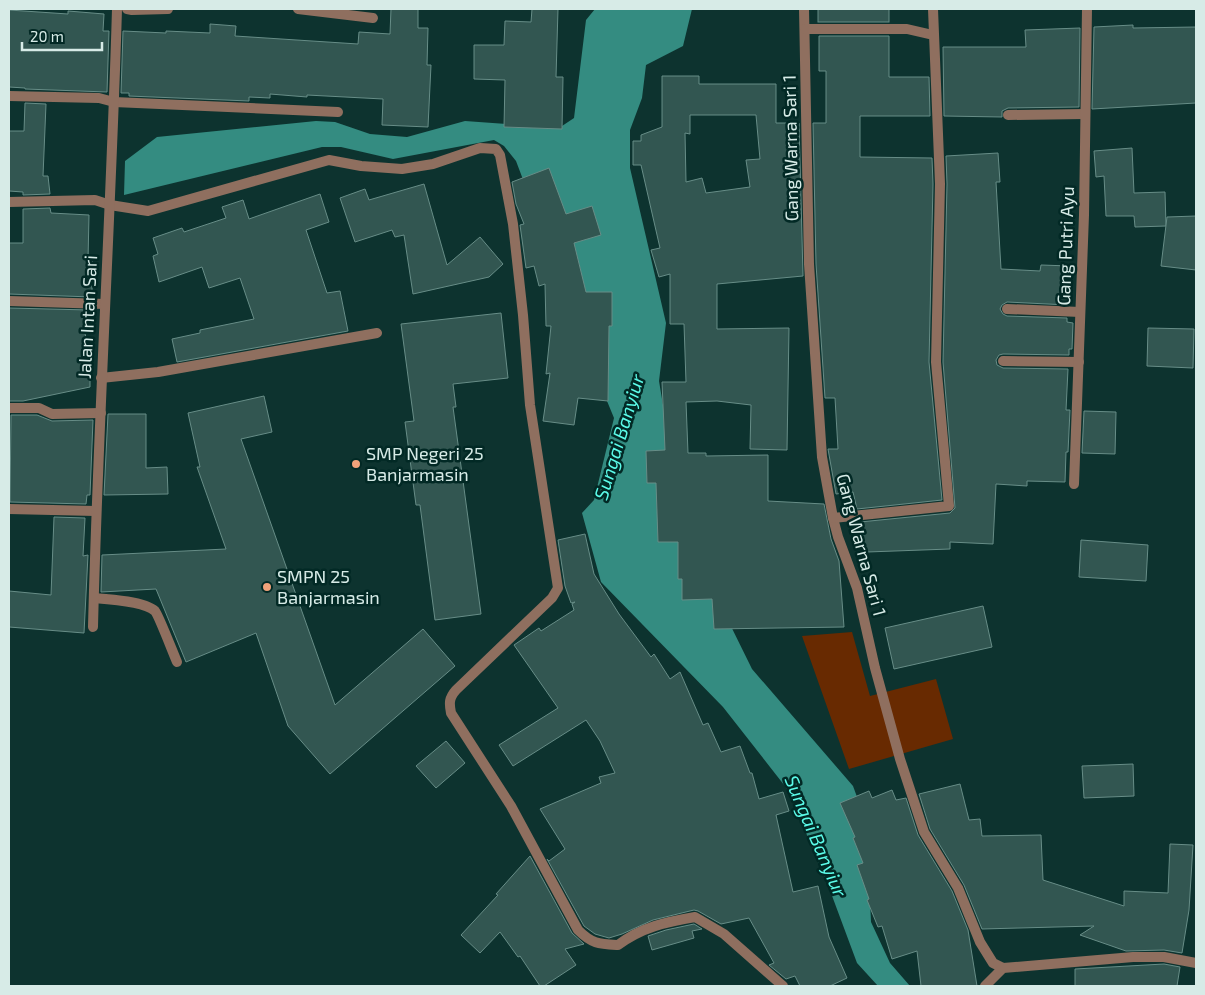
<svg xmlns="http://www.w3.org/2000/svg" width="1205" height="995" font-family="'Exo 2',sans-serif">
<style>
.green{fill:#682a01}
.water{fill:#348c81}
.building{fill:#325651;stroke:#678d87;fill-rule:evenodd}
.lines{fill:none;stroke-linecap:round;stroke-linejoin:round}
.service{stroke:#8f6f5f;stroke-width:10}
.minor{stroke:#8f6f5f;stroke-width:10}
.poi-dot{fill:#f0a27a;stroke:#022925;stroke-width:2}
.labels{text-anchor:middle;stroke-width:5;stroke-linejoin:round;paint-order:stroke}
.street-label{font-size:18px;fill:#d7ebe7;stroke:#022925}
.poi-label{font-size:18px;fill:#d7ebe7;stroke:#022925;text-anchor:start}
.water-label{font-size:19px;font-style:italic;fill:#5bfbe9;stroke:#022925}
</style>
<rect width="100%" height="100%" fill="#0d332f"/>
<path class="green" d="M852 632 870 696 936 679 953 739 849 769 802 636Z"/>
<path class="water" d="M595 9H692L683 46 646 65 642 98 630 130V168L666 323 659 381 671 453 719 602 752 669 853 786 860 805 868 858 871 922 890 963 910 986H878L857 963 828 885 788 790 723 707 601 582 582 513 594 500 614 418 607 401 575 359 555 264 516 161 504 146 494 140 393 159 341 147H322L124 195 125 161 157 137 316 121 335 122 370 134 407 137 465 121 559 128 574 118 586 20Z"/>
<g class="building">
<path d="M391 9H418V28H428L427 65H431L428 127 382 125 383 99 307 95V97L270 94V98L249 97V101L129 96V93H121L123 31 166 33V31L210 33V24L236 26 235 36 358 44 359 32 390 34Z"/>
<path d="M532 9H558L556 77H563L562 129 504 127 505 80 474 79V45H504L505 21 531 22Z"/>
<rect x="818" y="9" width="71" height="13"/>
<path d="M9 10 68 14V11L104 14 103 31H109L107 92 25 89V88L9 87Z"/>
<path d="M1133 25V28L1196 27V103L1092 109 1094 27Z"/>
<path d="M1080 28 1079 107 1008 108 1002 111V117L944 116 943 47H1026L1025 30Z"/>
<path d="M819 36H889V77H929L930 116H860V157L932 158 933 184 929 362 942 500 857 509 853 492 836 494 828 449H838L835 398H825L816 264 813 123H826V71H819Z"/>
<path d="M662 76H699V84H776V123H799L803 276 717 284V329L789 328 787 450 750 449 751 405 717 401 686 402 688 453H706V456L768 455V501L824 504 831 539 839 561 844 627 714 629 712 599 682 600V579H678V542H658L656 483H647L646 451 665 450 662 382H686L684 324H670V274L659 277 651 250 660 248 641 165H633V141H641V135L662 127ZM690 115H756L760 159 746 160 750 187 706 193 702 178 686 182 685 133 690 134Z"/>
<path d="M25 103 46 104 43 176H48L50 194 23 195V192L9 191V131H24Z"/>
<path d="M1132 148 1134 193 1165 192 1166 226 1135 227 1134 216H1106L1104 176 1096 177 1094 151Z"/>
<path d="M998 153 1000 182H996L1001 269 1040 271 1041 265 1070 266 1068 305 1007 302 1002 305 1000 309 1003 314 1007 316 1067 318V322L1073 323 1072 349H1069V355L1003 354 999 355 996 360 997 365 1003 368 1068 369 1066 410H1070L1068 452H1066L1065 482 1027 481V486L996 484 993 544 950 542V549L867 552 860 522 950 513 955 508 943 362 947 184 946 156Z"/>
<path d="M549 168 566 214 592 206 601 235 574 243 586 292H612V326H609L608 401 578 398 574 425 543 421 550 373 546 374 551 326H546L545 284 539 286 534 266 526 268 520 225 524 224 516 204 512 182Z"/>
<path d="M424 184 447 265 480 237 503 264 489 277 413 294 404 235 395 237 392 230 355 242 340 198 365 189 369 200Z"/>
<path d="M320 194 329 222 306 230 327 293 340 291 348 331 177 362 172 339 200 333V330L254 319 240 278 209 288 202 267 159 282 153 256 158 254 153 238 182 228 184 232 226 218 222 207 243 200 249 219Z"/>
<path d="M50 208 51 213 89 215 88 261H92V297L9 294V243H23V209Z"/>
<path d="M1196 216V270L1161 266 1167 217Z"/>
<path d="M9 308 89 310V328L84 330 90 352V387L23 401H9Z"/>
<path d="M501 313 508 378 453 384 456 407H453L481 614 435 620 420 505H416L405 422 414 421 401 324Z"/>
<path d="M1148 328 1194 329 1193 368 1147 366Z"/>
<path d="M264 396 272 432 241 439 335 705 423 629 455 666 330 774 288 726 256 633 186 662 156 589 101 592 102 555 226 549 197 467H200L188 413Z"/>
<path d="M1084 411 1116 412 1115 454 1082 453Z"/>
<path d="M108 414H146V468L167 467 168 494 104 495Z"/>
<path d="M11 415H37L52 421 93 420 90 495H87L86 504 10 502Z"/>
<path d="M54 517 85 518 83 556 88 555 84 633 9 627V591L51 595Z"/>
<path d="M585 534 594 574 619 614 651 657 654 654 670 679 680 672 703 725 708 723 721 752 740 746 750 773H752L759 799 783 792 789 811 776 815 793 892 818 886 829 937 847 978 830 986H800L795 976 786 979 769 965 774 963 749 918 721 924 698 911 694 910 653 920 622 934 609 938 595 934 584 926 547 859 549 861 565 849 540 809 601 783 599 777 615 773 600 741 586 720 513 766 499 745 558 708 514 645 539 628 541 631 574 610 572 604 575 602 571 603 565 586 558 540Z"/>
<path d="M1081 540 1148 545 1146 581 1079 577Z"/>
<path d="M983 606 992 647 894 669 885 628Z"/>
<path d="M446 741 465 763 436 788 416 766Z"/>
<path d="M1133 764 1134 796 1084 798 1082 766Z"/>
<path d="M960 784 969 820 980 819 982 836 1041 835 1043 880 1124 906V891L1168 893 1170 844 1193 845 1189 910 1182 953 1164 950 1126 951 1080 935 1094 926 982 929 964 885 930 829 919 794Z"/>
<path d="M892 790 896 800 906 798 918 835 952 891 968 930 977 986H921L917 951 892 959 882 926 878 927 867 900 869 899 857 865 863 863 853 838 855 837 840 803 869 791 872 798Z"/>
<path d="M530 856 572 933 584 944 565 949 576 965 544 986H540L520 956 518 957 500 932 480 953 461 935 498 895 496 894Z"/>
<path d="M694 924 702 929 692 931 694 938 652 950 648 936 666 930Z"/>
<path d="M1164 964 1180 967 1177 986H1075V969Z"/>
</g>
<g class="lines">
<path class="service" d="M101 378 158 372 377 333"/>
<g class="minor">
<path d="M127 9 132 10 168 9"/>
<path d="M298 9 373 18"/>
<path d="M804 9 809 264 822 457 833 518 838 537 857 588 875 668 900 759 924 832 958 888 980 942 993 963 1003 968"/>
<path d="M805 29H907L933 35"/>
<path d="M9 96 99 98 114 102 338 112"/>
<path d="M1008 115 1085 114"/>
<path d="M9 202 95 200 110 205 148 211 329 160 361 166 402 169 433 164 480 148 496 149 500 155 513 224 523 315 530 405 558 588 552 598 456 690C449 698 449 703 451 713L511 806 578 930C592 944 599 944 618 945 642 927 666 922 695 917L724 934 783 986"/>
<path d="M9 301 105 304"/>
<path d="M1007 309 1080 312"/>
<path d="M1003 361 1079 362"/>
<path d="M9 408H39L52 414 101 413"/>
<path d="M1074 484 1084 215 1087 9"/>
<path d="M9 509 95 511"/>
<path d="M833 518 949 506 936 362 940 184 933 9"/>
<path d="M94 598C108 599 144 601 155 611 159 616 173 653 177 662"/>
<path d="M93 627C98 421 111 215 117 9"/>
<path d="M985 986 1003 968 1133 957H1164L1196 963"/>
</g>
</g>
<g class="poi-dot">
<circle cx="356" cy="464" r="5"/>
<circle cx="267" cy="587" r="5"/>
</g>
<g class="labels">
<g class="street-label">
<text transform="translate(791 148) rotate(-91)" y="6">Gang Warna Sari 1</text>
<text transform="translate(1066 246) rotate(-88)" y="6">Gang Putri Ayu</text>
<text transform="translate(88 317) rotate(-87)" y="6">Jalan Intan Sari</text>
<text transform="translate(861 545) rotate(75)" y="6">Gang Warna Sari 1</text>
</g>
<g class="poi-label">
<text x="366" y="460">SMP Negeri 25<tspan x="366" dy="21">Banjarmasin</tspan></text>
<text x="277" y="583">SMPN 25<tspan x="277" dy="21">Banjarmasin</tspan></text>
</g>
<g class="water-label">
<text transform="translate(619 437) rotate(-73)" y="7">Sungai Banyiur</text>
<text transform="translate(816 836) rotate(67)" y="7">Sungai Banyiur</text>
</g>
</g>
<rect width="1205" height="995" fill="none" stroke="#d7ebe7" stroke-width="20"/>
<path d="M22 42v8h80v-8" fill="none" stroke="#d7ebe7" stroke-width="2.5"/>
<text x="30" y="42" font-size="15" fill="#d7ebe7" stroke="#022925" stroke-width="4" paint-order="stroke">20 m</text>
</svg>
